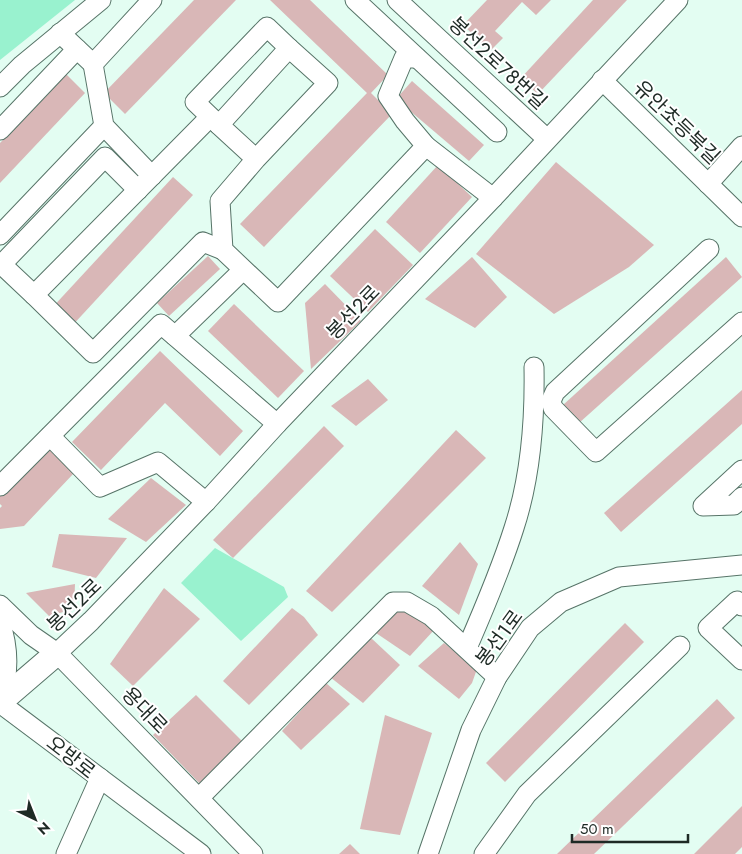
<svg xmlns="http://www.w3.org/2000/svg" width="742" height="854" font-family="Jost,'Noto Sans KR',sans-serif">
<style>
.green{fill:#99f2cf}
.building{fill:#d9b7b7}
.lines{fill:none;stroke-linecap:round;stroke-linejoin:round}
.minor-casing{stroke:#577468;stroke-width:21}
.major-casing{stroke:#577468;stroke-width:26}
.minor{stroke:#fff;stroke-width:19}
.major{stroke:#fff;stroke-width:24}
.labels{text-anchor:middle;stroke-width:4;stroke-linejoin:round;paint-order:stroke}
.street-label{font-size:20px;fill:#1e2a25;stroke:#fff}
</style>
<rect width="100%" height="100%" fill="#e3fdf2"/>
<g class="green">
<path d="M0 0H75L0 60Z"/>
<path d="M215 548 284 587 288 597 241 641 181 583Z"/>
</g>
<g class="building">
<path d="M194 0H236L125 114 104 93Z"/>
<path d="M270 0H310L388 75 371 93 392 114 264 247 240 224 367 93Z"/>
<path d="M487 0H551L536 15 522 2 495 31 503 38 490 51 463 25Z"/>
<path d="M593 0H627L538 94 520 79Z"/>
<path d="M66 74 85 93 0 183V143Z"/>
<path d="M412 81 484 145 469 161 396 99Z"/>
<path d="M556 162 654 245 629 267 554 314 476 254Z"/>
<path d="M438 165 472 197 420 253 386 222Z"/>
<path d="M173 177 193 195 70 328 50 310Z"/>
<path d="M375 229 413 265 368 312 330 276Z"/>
<path d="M208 256 220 269 169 316 157 303Z"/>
<path d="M472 257 507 297 475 328 425 299Z"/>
<path d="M726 257 742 277 579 423 563 405Z"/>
<path d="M325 284 361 321 311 369 305 303Z"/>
<path d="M234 304 304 371 278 398 208 331Z"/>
<path d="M160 351 243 431 220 456 165 403 101 470 72 442Z"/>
<path d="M368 379 388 400 356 426 331 406Z"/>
<path d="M742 390V424L621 532 604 513Z"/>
<path d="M324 426 344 446 233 558 213 540Z"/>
<path d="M456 430 486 458 332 612 306 591Z"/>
<path d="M47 447 74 473 24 526 0 529V508L2 506 0 504V496Z"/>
<path d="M151 478 186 505 146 542 108 519Z"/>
<path d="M59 534 127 538 96 578 52 567Z"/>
<path d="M460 542 478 564 459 615 422 586Z"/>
<path d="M75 584 74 609 49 616 26 593Z"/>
<path d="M164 588 200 619 133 686 110 664Z"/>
<path d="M407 602 435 629 410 656 376 633Z"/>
<path d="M292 608 304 617 318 635 249 705 223 681Z"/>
<path d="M625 623 644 642 505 782 486 763Z"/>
<path d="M370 637 400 665 363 703 330 677Z"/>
<path d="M444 643 477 669 472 683 459 699 418 666Z"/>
<path d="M326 683 350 704 301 750 282 731Z"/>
<path d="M196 695 245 744 203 787 153 735Z"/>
<path d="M717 699 735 718 594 854H557Z"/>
<path d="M385 715 432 733 400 835 360 829Z"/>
<path d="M742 806V847L735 854H694Z"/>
<path d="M350 844 360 854H339Z"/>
</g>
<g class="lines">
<defs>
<g id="minor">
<path d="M355 0 497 132"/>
<path d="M397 0 547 139"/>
<path d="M60 33 93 64 152 0"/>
<path d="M417 58H404L388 96 405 121 426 146 493 198"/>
<path d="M93 64 104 126 152 176"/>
<path d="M602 80 742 217"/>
<path d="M0 87 22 65 101 0"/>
<path d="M210 117 34 295 93 353 203 242 223 250"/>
<path d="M219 125 195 102 267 27 289 48"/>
<path d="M0 130 77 49"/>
<path d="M256 159 219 125 289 48 328 83 256 159 220 201 223 250 278 302 426 146"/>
<path d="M708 184 742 146"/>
<path d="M0 235 104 126"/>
<path d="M709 249 555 392 551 401 553 408 596 452 742 322"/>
<path d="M0 263 34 295"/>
<path d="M2 264 105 157 138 190"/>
<path d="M175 336 243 270"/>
<path d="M50 436 100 487 158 462 206 502"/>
<path d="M742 470 703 506 734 505 742 497"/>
<path d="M0 486 161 324 277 424"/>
<path d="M0 605 31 635 57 653 253 854"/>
<path d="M742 606 737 601 708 628 742 660"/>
<path d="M0 622C9 648 9 675 0 701"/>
<path d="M467 648C484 609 501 569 514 528 531 476 535 421 534 367"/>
<path d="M57 653 91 621 206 502 277 424 493 198 678 0"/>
<path d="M0 703 201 854"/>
<path d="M199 798 393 602H407L431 616 497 677"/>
<path d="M66 854 100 778"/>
<path d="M428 854 471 730 497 677 530 628 561 602 619 577 742 565"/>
<path d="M484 854 527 794 680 646"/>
</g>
<path id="major" d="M0 702 57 653"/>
</defs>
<use href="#minor" class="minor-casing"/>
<use href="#major" class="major-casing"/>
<use href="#minor" class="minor"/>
<use href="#major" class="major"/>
</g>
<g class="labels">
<g class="street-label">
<text transform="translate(498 63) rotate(43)" y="7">봉선2로78번길</text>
<text transform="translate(677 122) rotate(44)" y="7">유안초등북길</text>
<text transform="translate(353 312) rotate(-46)" y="7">봉선2로</text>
<text transform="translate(74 605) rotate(-44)" y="7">봉선2로</text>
<text transform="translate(499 638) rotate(-54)" y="7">봉선1로</text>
<text transform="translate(145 710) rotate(46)" y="7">용대로</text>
<text transform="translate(71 757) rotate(38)" y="7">오방로</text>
</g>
</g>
<g transform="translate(35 819) rotate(137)" stroke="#ffffff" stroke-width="4" paint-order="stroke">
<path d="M0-4L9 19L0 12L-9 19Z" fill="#1e2a25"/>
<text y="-8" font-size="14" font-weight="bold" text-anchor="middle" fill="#1e2a25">N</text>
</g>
<path d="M572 834v8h116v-8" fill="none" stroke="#1e2a25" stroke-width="2.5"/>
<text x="580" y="834" font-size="15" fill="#1e2a25" stroke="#ffffff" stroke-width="4" paint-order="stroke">50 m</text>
</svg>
